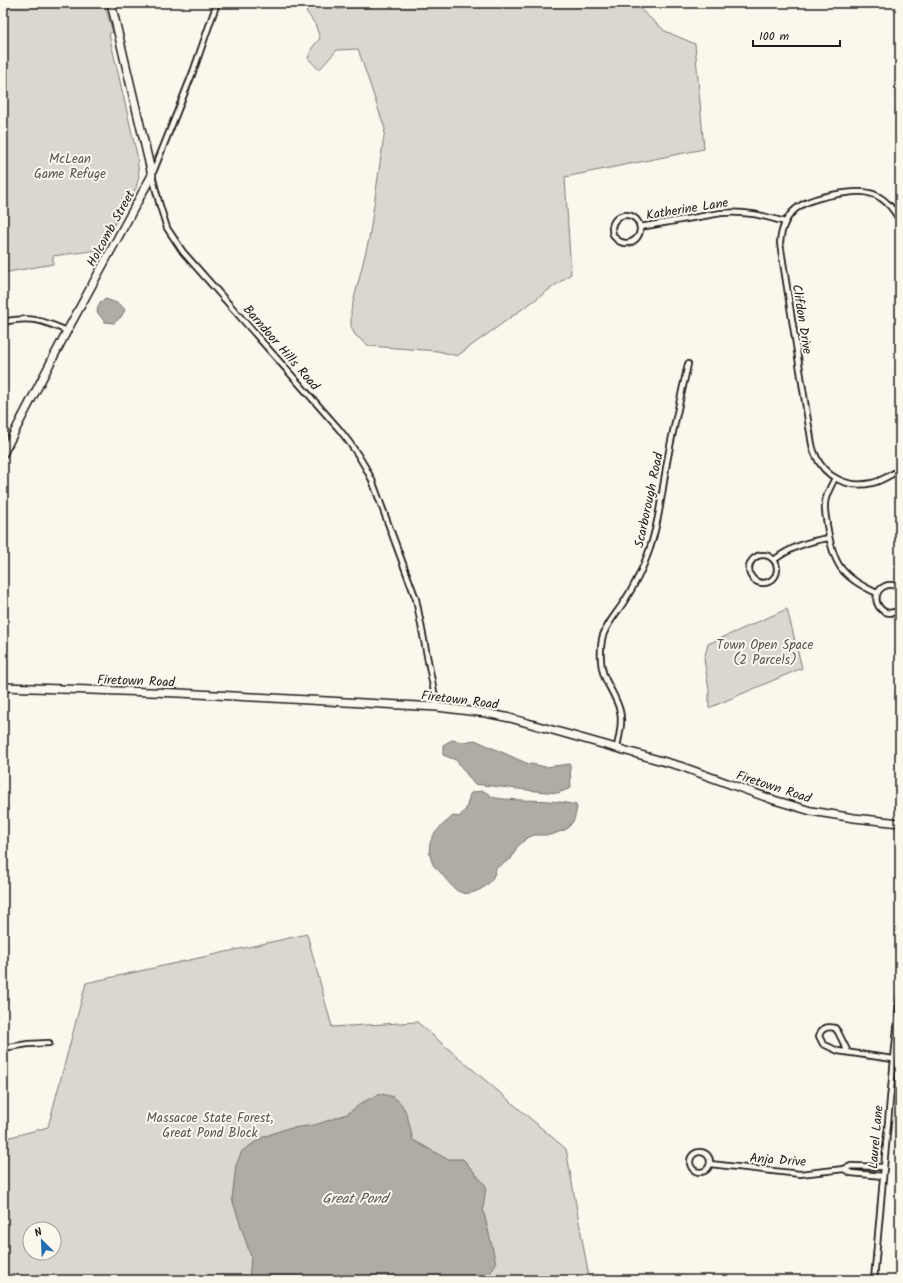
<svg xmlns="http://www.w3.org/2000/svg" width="903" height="1283" font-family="Kalam,sans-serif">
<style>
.green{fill:#dad7ce;stroke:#7b7a75;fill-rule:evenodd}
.water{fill:#afaca5;stroke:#74726e}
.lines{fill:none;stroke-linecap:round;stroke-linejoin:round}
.street-casing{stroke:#1c1c1c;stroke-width:8}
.secondary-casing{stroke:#1c1c1c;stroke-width:10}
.street{stroke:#fbf7ec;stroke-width:4.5}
.secondary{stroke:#fbf7ec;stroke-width:7}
.labels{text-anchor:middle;stroke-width:4;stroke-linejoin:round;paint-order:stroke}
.park-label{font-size:13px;fill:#555451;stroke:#fbf7ec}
.street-label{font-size:13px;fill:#1c1c1c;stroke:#fbf7ec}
.water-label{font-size:14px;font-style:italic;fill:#575653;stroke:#fbf7ec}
</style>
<rect width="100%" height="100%" fill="#fbf7ec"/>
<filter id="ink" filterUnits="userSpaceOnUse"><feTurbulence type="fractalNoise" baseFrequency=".025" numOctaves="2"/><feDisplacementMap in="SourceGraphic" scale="8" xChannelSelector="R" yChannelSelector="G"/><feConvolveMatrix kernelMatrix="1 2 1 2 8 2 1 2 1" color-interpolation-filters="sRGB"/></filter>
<g filter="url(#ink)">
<g class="green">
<path d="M3 3H104L113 32 109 34 137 155 139 177 136 188 99 250 53 256V264L3 273Z"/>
<path d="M310 3H337V9L415 3H638L641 10 665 31 695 44 704 149 565 177 571 274 457 356 438 351 369 346 355 335 351 326V311L369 239 385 129 358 49 337 50 319 70 308 58 312 48 320 38 315 24 306 11Z"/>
<path d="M787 609 802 668 709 708V690L704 659 708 644Z"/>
<path d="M307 934 332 1027 417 1022 566 1149 588 1272 584 1280H3V1139L48 1127 86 983ZM30 1229H54V1253H30Z"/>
</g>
<g class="water">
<path d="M106 299C113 302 121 303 125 310L121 317 114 323 105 322 97 312 98 307 100 302Z"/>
<path d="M452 740 463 742 475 740 526 763 546 767 570 764 571 788 558 793 536 791 474 784 456 760 443 755V745Z"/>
<path d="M483 791C488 792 490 797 496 798 522 802 549 798 576 805L577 808 574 820 567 829 551 835H534L527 838 517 847 511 859 496 868C494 878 490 884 481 889 460 900 454 889 441 873 438 870 433 866 432 862 425 843 433 833 446 822 449 820 450 818 453 816L459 817 466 809 470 794 473 792Z"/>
<path d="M380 1094C384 1095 389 1095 393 1097 408 1105 409 1125 413 1140L447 1159H463L486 1186 483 1209 496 1263 489 1275 490 1280H249L251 1257 232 1199 236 1165 242 1151 263 1137 285 1129 315 1125 347 1114 363 1102Z"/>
</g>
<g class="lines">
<defs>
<g id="street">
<path d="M217 3 193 72 152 175 160 206 167 228 183 252 339 429C352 445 363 461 372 480L416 599 437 707"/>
<circle cx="626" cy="229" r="14"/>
<path d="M900 221C893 208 884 196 869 193 859 190 848 193 838 194 807 199 783 207 780 243L809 427C811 435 811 446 815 454 824 477 848 489 872 483 882 481 891 474 900 470"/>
<path d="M640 227 721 213C746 211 761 215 785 222"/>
<path d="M3 322C31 316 42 320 67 331"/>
<path d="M835 478C832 484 828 491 826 498 823 507 826 516 827 525 833 564 841 577 877 593"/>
<circle cx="763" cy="569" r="14"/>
<path d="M774 560C791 547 808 541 829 538"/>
<path d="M900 589C896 585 890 584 885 586 866 595 882 623 900 609"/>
<path d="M617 747C619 736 623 723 620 711 617 699 610 689 605 678 600 666 600 652 602 639 605 625 618 612 625 600 635 585 643 568 649 551 659 522 662 492 667 462 673 429 681 396 688 364"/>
<path d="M3 1048 28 1044 49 1043"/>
<path d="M848 1052 838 1032 835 1028C827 1026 821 1028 819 1036L823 1044 838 1051 893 1059"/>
<circle cx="700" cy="1162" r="10"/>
<path d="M710 1164 800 1174 844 1169 851 1166 884 1167"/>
<path d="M844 1169 851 1173 883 1176"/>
<path d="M874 1280 890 1100 900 997"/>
</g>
<g id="secondary">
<path d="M3 454 67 331 152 175 111 3"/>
<path d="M3 687 179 693 437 707 486 713 510 718 680 766 774 800 811 811 854 818 900 823"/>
</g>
</defs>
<use href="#street" class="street-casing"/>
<use href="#secondary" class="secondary-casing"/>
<use href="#street" class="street"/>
<use href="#secondary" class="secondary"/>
</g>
</g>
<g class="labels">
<g class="park-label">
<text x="70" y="163">McLean<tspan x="70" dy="15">Game Refuge</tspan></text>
<text x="765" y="649">Town Open Space<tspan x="765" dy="15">(2 Parcels)</tspan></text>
<text x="210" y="1122">Massacoe State Forest,<tspan x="210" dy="15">Great Pond Block</tspan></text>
</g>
<g class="street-label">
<text transform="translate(687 208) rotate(-9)" y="5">Katherine Lane</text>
<text transform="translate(110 228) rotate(-61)" y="5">Holcomb Street</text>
<text transform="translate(803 319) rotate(81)" y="5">Clifdon Drive</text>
<text transform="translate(282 347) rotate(49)" y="5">Barndoor Hills Road</text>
<text transform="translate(648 500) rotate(-78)" y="5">Scarborough Road</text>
<text transform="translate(136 680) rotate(2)" y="5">Firetown Road</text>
<text transform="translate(460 699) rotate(7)" y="5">Firetown Road</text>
<text transform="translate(774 786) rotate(18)" y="5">Firetown Road</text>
<text transform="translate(875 1137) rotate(-85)" y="5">Laurel Lane</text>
<text transform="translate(778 1159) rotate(4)" y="5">Anja Drive</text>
</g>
<g class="water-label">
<text x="355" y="1203">Great Pond</text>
</g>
</g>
<rect width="903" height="1283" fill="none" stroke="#fbf7ec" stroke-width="16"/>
<rect x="8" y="8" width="887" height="1267" fill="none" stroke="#1c1c1c" stroke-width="1.5" filter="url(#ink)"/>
<g transform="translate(42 1241) rotate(336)"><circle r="19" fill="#fbf7ec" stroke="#a29f99"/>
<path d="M0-3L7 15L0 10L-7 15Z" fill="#1f6fb2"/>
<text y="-6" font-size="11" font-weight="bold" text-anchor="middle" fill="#1c1c1c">N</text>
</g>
<path d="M753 40v6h87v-6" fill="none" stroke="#1c1c1c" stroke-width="2"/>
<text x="759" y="40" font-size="12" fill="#1c1c1c" stroke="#fbf7ec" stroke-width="3" paint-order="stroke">100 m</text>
</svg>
